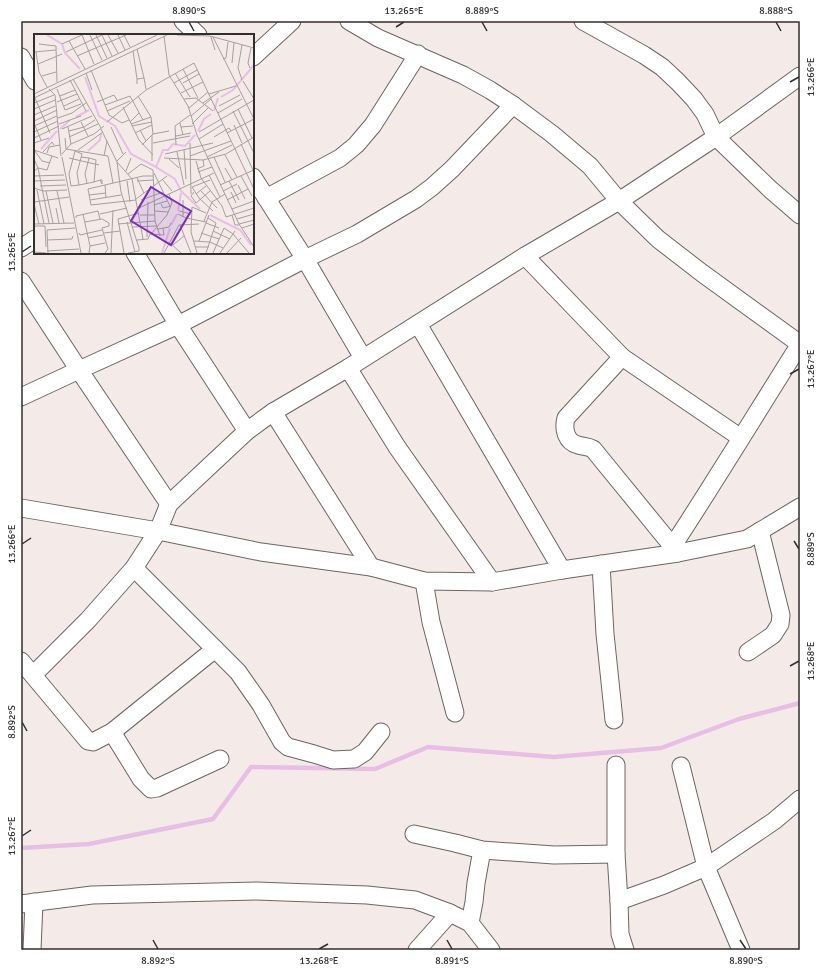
<svg xmlns="http://www.w3.org/2000/svg" width="821" height="971" font-family="Signika,sans-serif">
<style>
.lines{fill:none;stroke-linecap:round;stroke-linejoin:round}
.stream{stroke:#e8bfe4;stroke-width:4.5}
.minor-casing{stroke:#6c6563;stroke-width:19}
.minor{stroke:#fff;stroke-width:17}
.ticks{fill:none;stroke:#322e2e;stroke-width:1.5}
.inset-river{fill:none;stroke:#e8bfe4;stroke-width:2}
.inset-road{fill:none;stroke:#a69f9e;stroke-width:1}
.view{fill:#7b2cbf;fill-opacity:0.15;stroke:#7b2cbf;stroke-width:2}
.inset-edge{fill:none;stroke:#322e2e;stroke-width:2}
.neatline{fill:none;stroke:#322e2e;stroke-width:1.5}
.ticks-label{font-size:10px;text-anchor:middle;fill:#322e2e}
</style>
<rect width="100%" height="100%" fill="#f4ebe9"/>
<g class="lines">
<path class="stream" d="M21 848 89 844 213 819 251 767 375 769 428 747 554 757 661 748 739 719 800 703"/>
<defs>
<g id="minor">
<path d="M183 21 198 35"/>
<path d="M349 21 378 38 463 75 490 90 513 105 552 134 590 166 619 201 658 239 702 273 800 344"/>
<path d="M583 21 644 55 662 67 678 82 694 99 705 114 716 137 771 190 800 215"/>
<path d="M21 57 35 81"/>
<path d="M253 57 292 21"/>
<path d="M253 177 305 259 363 358"/>
<path d="M266 198 340 158 356 145 373 125 418 54"/>
<path d="M21 248 35 239"/>
<path d="M135 253 178 325 247 431"/>
<path d="M525 256 622 357 741 438"/>
<path d="M21 281 79 370 169 504"/>
<path d="M418 324 562 570"/>
<path d="M622 357 566 418C563 429 566 442 578 445 584 447 587 446 593 449L678 553"/>
<path d="M348 368 397 447 492 582"/>
<path d="M21 397 79 370 178 325 305 259 357 234 416 199 432 187 452 169 513 105"/>
<path d="M273 412 371 567"/>
<path d="M21 508 158 531 261 552 371 567 424 581 492 582 562 570 678 553 747 539 800 507"/>
<path d="M672 547C716 480 757 412 800 344"/>
<path d="M601 564 605 634 614 720"/>
<path d="M134 568 238 672 261 705 282 742 288 747 314 754 333 760 354 759 365 752 381 732"/>
<path d="M424 581 431 622 455 713"/>
<path d="M748 652 773 635 780 624 781 615 760 531"/>
<path d="M21 661 88 741 93 742 112 732 215 649"/>
<path d="M33 675 88 620 134 568 158 531 169 504 247 431 273 412 348 368 525 256 619 201 716 137 800 76"/>
<path d="M112 732 141 779 151 789 157 788 220 759"/>
<path d="M616 765V854L619 901 620 934 625 950"/>
<path d="M681 766 706 867 741 950"/>
<path d="M414 834 455 843 482 850 554 855 616 854"/>
<path d="M619 901 664 885 706 867 774 821 800 799"/>
<path d="M21 904 92 895 256 891 367 895 415 900 450 913 470 923 491 950"/>
<path d="M470 923 474 902 476 883 482 850"/>
<path d="M32 950 34 902"/>
<path d="M417 950 450 913"/>
</g>
</defs>
<use href="#minor" class="minor-casing"/>
<use href="#minor" class="minor"/>
</g>
<path class="ticks" d="M189 22 194 31M482 22 487 31M776 22 781 31M396 27 404 22M790 82 799 77M22 252 31 246M790 374 799 369M794 541 799 549M22 544 31 538M790 666 799 661M22 722 27 731M22 836 31 830M153 940 158 949M447 940 452 949M740 940 746 949M319 949 328 944"/>
<g transform="translate(34 34)">
<rect width="220" height="220" fill="#f4ebe9"/>
<path class="inset-river" d="M13 1 28 10 31 19 46 35M51 43 65 82 81 92 97 120 122 133M187 63 199 56 220 31M180 77 184 64M42 83 55 76M26 95 36 86M164 97 170 85 177 80M161 101 151 112 139 110 134 116H129L122 133 141 145 147 157 166 175M7 115 23 97M54 117 66 106 67 100M144 177 147 159M176 181 206 196 217 211M137 191 143 180M128 219 136 194"/>
<path class="inset-road" d="M48 1 60 30M56 1 68 26M62 1 73 24M68 1 78 22M74 1 84 19M84 1 91 16M90 1 96 13M143 1 176 2 220 14M130 2 135 41 154 72 163 101 205 190 220 213M177 3 181 16M179 3 220 85M35 7 51 35M5 10 22 12 23 48M28 10 48 1M208 11 204 34 208 46M103 15 110 44M99 17 103 45M0 18 22 16M2 18 5 38 13 53M32 18 68 1M43 22 92 1M189 25 192 24 194 8M198 29 200 9M4 30 28 20M216 34 214 29 217 14M149 35 164 64M57 36 75 81 88 89 95 86M52 39 58 56M141 39 156 63M8 42 22 38M39 45 67 94M36 46 52 77M209 47 220 65M140 49 163 36M149 49 165 40M103 50V45L110 44 112 55M15 55 21 61 27 122M23 55 31 76 47 70M147 59 169 48M0 60 123 1M175 60 202 52M26 62 41 56M104 62 117 83 119 100M0 64 133 1M1 64 16 99M150 65 162 64 179 77M23 68 43 60M63 68 80 61 83 66M0 69 20 61M169 69 185 58M71 71 96 62 109 86M30 72 45 65M185 72 206 61M89 73 105 106 119 121M155 74 174 58M0 75 21 66M204 75 218 104M73 77 96 67M199 77 220 119M184 79 208 65M0 81 21 72M157 82 177 65M24 84 38 79 52 69M0 87 23 76M47 88 54 102M73 88 112 56 160 29 220 155M96 88 105 79M0 89 7 106M146 89 149 101M25 90 47 82M97 90 117 83M158 90 174 74M200 91 208 109M0 92 23 82M98 92 118 88M34 93 37 110M77 93 89 120M147 93 159 92M28 95 58 82M67 95 83 128 87 158 105 214V217L94 219M106 96 112 107M35 97 50 93 61 86M0 98 24 87M165 98 220 66M101 99 118 91M193 99 220 85M118 101V127M142 102 157 99M35 103 64 90M180 103 195 94 197 97M0 104 25 92M31 104 32 115 74 122 79 149M165 105 189 90M0 109 15 104M119 109 156 102M156 109 157 160M207 110 219 136M108 111 119 100 135 97M142 111 141 92 156 81M0 116 24 124M44 116 69 98M150 116 152 145M1 117 8 127 16 129M9 118 18 108 20 111M143 118 150 151M13 119 15 113 26 111M28 120 37 110 60 100 70 92M131 120 179 109M191 121 203 143M70 122 73 107M156 122 197 107M28 123 47 219M47 123 55 124 51 140 53 149M173 123 198 111M180 123 191 148M35 124 65 131M55 124 62 126 60 148M130 124 169 126 192 120 220 103M0 125 4 134 15 189M135 125 145 134M83 127 92 118M162 127 167 144 188 172 192 183 220 174M83 128 98 145 109 205M191 134 198 146M163 135 170 132 169 126M0 137 4 134 13 136 18 122M92 137 97 124M164 138 178 133M120 139 136 172M94 140 107 130 119 136 121 187 126 202M175 141 186 163M0 142 30 141M207 142 218 162M103 144 110 159M128 145 138 157M0 147 31 146M93 147 96 168M103 147 119 146M195 147 205 166M45 151 43 139 48 120 41 117 35 140 37 152 45 151 60 148 66 146H68V150L66 146M71 151 72 164M186 151 220 136M204 151 211 165M6 152 32 151M158 153 165 164 179 177M158 153 176 146M0 154 9 157 33 156M3 156 10 190M166 156 183 174M12 157 19 189M23 157 30 189M189 157 203 150M160 158 157 162 162 169 176 157M197 158 202 169M162 160 172 152M55 161 72 159M102 165 133 142M56 166 87 161M102 166 57 171 54 155 109 142H119M107 166 129 158M149 166V183M193 166 214 155M0 168 35 163M0 170 5 190M127 170 129 174 137 172M120 171 133 167M22 174 25 189M105 174 180 139M198 175 220 167M121 177 134 178M145 177 157 180M49 180 56 212 55 219M66 180 93 174M144 180 152 184 172 188M106 181H121M198 181 201 191H205M42 184V182L64 177 66 185M203 185 220 180M170 187 178 168 191 160M51 188 68 185 75 189V192L68 194 74 215 71 219M93 188 101 218M172 189 185 194M0 190 40 189M84 190 121 187M205 190 220 186M146 191 157 219M0 192H11L12 213M98 193 122 192M208 194 220 190M124 195 135 193 137 189M179 197 196 205M45 199 46 201 68 196M70 199 86 197M167 199 185 205M117 200 133 181 138 169 135 160M113 203 114 168M54 204 69 201M13 206 38 205 39 202M103 206 114 205 116 200 130 201 129 194M160 207 176 208 189 214M165 207 175 181M135 208 147 219M139 211 150 202M56 212 71 209M161 213H175M13 217 45 215M0 218 12 219M14 219 13 196 41 194M77 219 79 176M90 219 84 185 105 179M130 219 145 191 165 190M163 219 157 198 158 173 172 179M172 219 182 189 174 184M179 219 190 194 199 200 215 219M186 219 201 197M193 219 207 204"/>
<path class="view" d="M117 153 157 177 137 211 97 187Z"/>
<rect width="220" height="220" class="inset-edge"/>
</g>
<rect width="821" height="971" fill="none" stroke="#ffffff" stroke-width="44"/>
<rect x="22" y="22" width="777" height="927" class="neatline"/>
<g class="ticks-label">
<text x="189" y="14">8.890°S</text>
<text x="404" y="14">13.265°E</text>
<text x="482" y="14">8.889°S</text>
<text x="776" y="14">8.888°S</text>
<text transform="translate(810 77) rotate(-90)" y="4">13.266°E</text>
<text transform="translate(11 252) rotate(-90)" y="4">13.265°E</text>
<text transform="translate(810 369) rotate(-90)" y="4">13.267°E</text>
<text transform="translate(11 544) rotate(-90)" y="4">13.266°E</text>
<text transform="translate(810 549) rotate(-90)" y="4">8.889°S</text>
<text transform="translate(810 661) rotate(-90)" y="4">13.268°E</text>
<text transform="translate(11 722) rotate(-90)" y="4">8.892°S</text>
<text transform="translate(11 836) rotate(-90)" y="4">13.267°E</text>
<text x="158" y="964">8.892°S</text>
<text x="319" y="964">13.268°E</text>
<text x="452" y="964">8.891°S</text>
<text x="746" y="964">8.890°S</text>
</g>
</svg>
